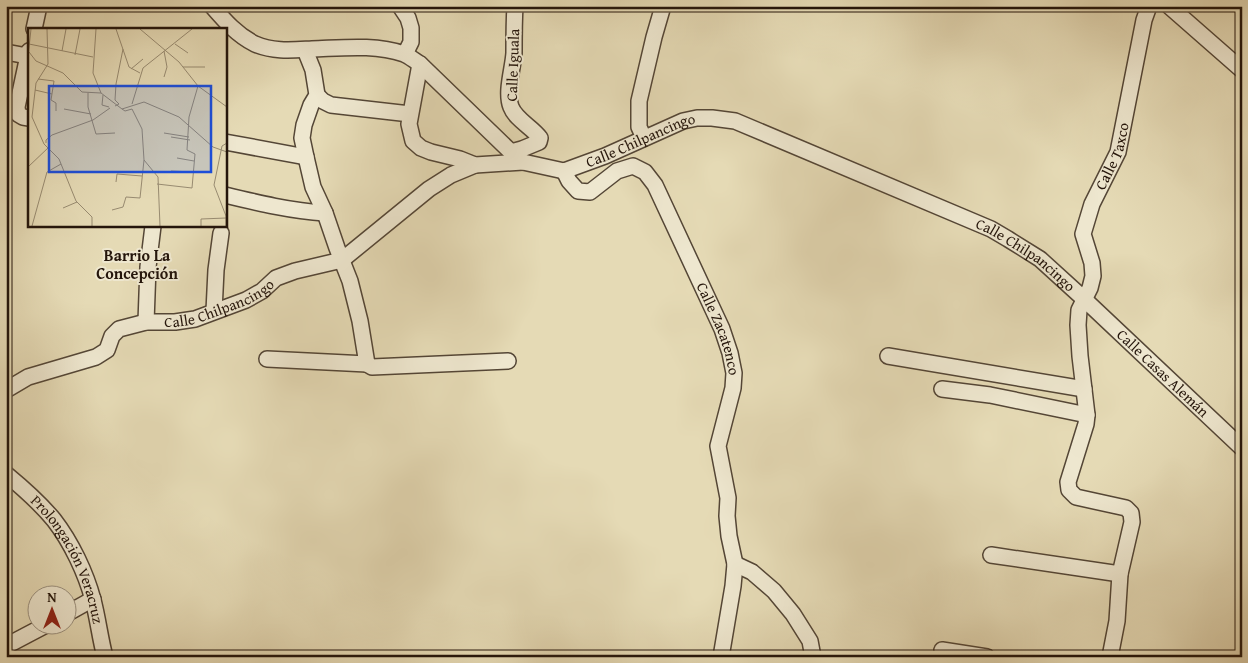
<svg xmlns="http://www.w3.org/2000/svg" width="1248" height="663" font-family="'Gentium Book Plus',serif">
<style>
.lines{fill:none;stroke-linecap:round;stroke-linejoin:round}
.minor-casing{stroke:#544636;stroke-width:18}
.minor{stroke:#eee7cf;stroke-width:15}
.labels{text-anchor:middle;stroke-width:4;stroke-linejoin:round;paint-order:stroke}
.street-label{font-size:15px;fill:#24150b;stroke:#eee7cf}
.neighbourhood-label{font-size:16px;font-weight:bold;fill:#24150b;stroke:#eee7cf}
.inset-road{fill:none;stroke:#988b71;stroke-width:1}
.view{fill:#1d4ed8;fill-opacity:0.15;stroke:#1d4ed8;stroke-width:2.5}
.inset-edge{fill:none;stroke:#24150b;stroke-width:2.5}
</style>
<rect width="100%" height="100%" fill="#e5dab5"/>
<filter id="stains"><feTurbulence type="fractalNoise" baseFrequency=".004" numOctaves="4"/><feColorMatrix values="0 0 0 0 .2 0 0 0 0 .09 0 0 0 0 .02 0 0 0 .5 -.17"/></filter>
<radialGradient id="worn" r=".72"><stop offset=".6" stop-color="#630" stop-opacity="0"/><stop offset="1" stop-color="#630" stop-opacity=".3"/></radialGradient>
<g class="lines">
<defs>
<g id="minor">
<path id="s1" d="M212 6C225 21 237 35 255 44 274 52 292 50 312 49 342 48 375 44 404 54 409 56 415 61 420 64L511 152 523 162 564 171 605 156 683 121 697 118H712L735 121 991 229 1008 239 1040 259 1084 299 1242 448"/>
<path d="M400 6 408 18 411 28V42L405 54"/>
<path d="M1169 6 1242 70"/>
<path d="M34 29 39 6"/>
<path d="M305 50 313 70 317 95 311 105 304 125 302 138 306 157 313 187 325 213 337 248 350 281 360 321 367 364 372 367 508 361"/>
<path d="M29 51 17 107 18 114 23 117 29 118"/>
<path d="M6 52 27 56"/>
<path d="M420 64 409 124 413 141 421 148 431 152 460 159 475 165 523 162"/>
<path d="M317 95 323 101 331 105 410 114"/>
<path d="M644 138 639 127V101L654 37 663 6"/>
<path d="M225 142 306 157"/>
<path d="M511 152 522 149 539 142 540 138C532 127 516 120 511 107 505 92 513 69 514 53 514 37 514 22 515 6"/>
<path id="s2" d="M564 171 569 181 578 191 590 192 617 171 633 166 645 172 655 185 722 329 730 353 734 373 733 388 718 446 728 498 727 516 729 536 735 564 733 586 721 657"/>
<path d="M225 195C258 203 291 211 325 213"/>
<path d="M214 311 216 270 221 233"/>
<path d="M146 322 148 267 153 226"/>
<path d="M888 356 1084 389"/>
<path d="M267 359 367 364"/>
<path d="M942 389 990 395 1087 415"/>
<path id="s3" d="M6 390 28 377 96 357 107 350 112 336 119 329 146 322H175L195 319 246 300 262 291 276 278 295 271 342 260 429 189 451 175 475 165"/>
<path id="s4" d="M6 474C23 488 40 503 54 520 71 542 86 573 93 600 98 619 100 638 105 657"/>
<path d="M991 555 1120 574"/>
<path d="M735 564 752 572 774 591 793 614 810 641 813 657"/>
<path d="M68 613 93 599"/>
<path d="M6 646 44 626"/>
<path d="M942 650 987 657"/>
<path id="s5" d="M1110 657 1117 621 1120 574 1132 522 1131 513 1126 508 1076 497 1069 490 1068 482 1086 424 1087 415 1080 356 1078 325 1079 310 1090 288 1093 276 1092 263 1083 234 1092 204 1118 152 1144 20 1149 6"/>
</g>
</defs>
<use href="#minor" class="minor-casing"/>
<use href="#minor" class="minor"/>
</g>
<g class="labels">
<g class="street-label">
<text transform="translate(513 65) rotate(-88)" y="5">Calle Iguala</text>
<text dy="5" stroke="none"><textPath href="#s1" startOffset="494">Calle Chilpancingo</textPath></text>
<text dy="5" stroke="none"><textPath href="#s5" startOffset="562">Calle Taxco</textPath></text>
<text dy="5" stroke="none"><textPath href="#s1" startOffset="914">Calle Chilpancingo</textPath></text>
<text dy="5" stroke="none"><textPath href="#s3" startOffset="239">Calle Chilpancingo</textPath></text>
<text dy="5" stroke="none"><textPath href="#s2" startOffset="275">Calle Zacatenco</textPath></text>
<text dy="5" stroke="none"><textPath href="#s1" startOffset="1096">Calle Casas Alemán</textPath></text>
<text dy="5" stroke="none"><textPath href="#s4" startOffset="108">Prolongación Veracruz</textPath></text>
</g>
<g class="neighbourhood-label">
<text x="137" y="261">Barrio La<tspan x="137" dy="18">Concepción</tspan></text>
</g>
</g>
<g transform="translate(28 28)">
<rect width="199" height="199" fill="#e5dab5"/>
<path class="inset-road" d="M19 1 20 36 8 55 4 89 16 116 31 131 48 173 64 189V198M68 1 65 45 73 65M88 1 101 39 112 45M112 1 151 34 170 58 199 79M1 16 65 29M147 16 160 25M34 23 38 1M136 23 139 39 136 49M1 24 8 33 35 45 54 64 73 65 94 81 116 74 151 89 185 119 199 124M47 27 52 1M0 29 3 1M155 39H177M103 41 115 31M10 51 26 53 23 72 28 75V83M7 62 24 66M60 65V79L68 106 87 105M75 67 74 77 81 79M104 76 115 40 164 1M87 78 91 76 87 72 88 56 95 21M36 81 63 86M136 105 161 109M143 109 162 112M18 115V112L24 107 65 92 82 80M149 130 166 133M116 132 130 149 132 198M0 139 21 119M143 143 165 144M88 154 89 146 114 148M129 156 164 160 167 126 159 122 161 89 170 58M35 180 49 174M84 182 95 179 98 169 112 170 116 132 114 101 104 81 97 83 94 81M4 198 19 144 33 136M173 198V191L198 190M198 198V188L186 157 194 118 199 115"/>
<path class="view" d="M21 58H183V144H21Z"/>
<rect width="199" height="199" class="inset-edge"/>
</g>
<rect width="1248" height="663" fill="none" stroke="#e5dab5" stroke-width="25"/>
<rect x="8" y="8" width="1233" height="648" fill="none" stroke="#24150b" stroke-width="2.5"/>
<rect x="12" y="12" width="1223" height="638" fill="none" stroke="#24150b"/>
<g transform="translate(52 610)"><circle r="24" fill="#eee7cf" stroke="#9d9381"/>
<path d="M0-4L9 19L0 12L-9 19Z" fill="#8f2418"/>
<text y="-8" font-size="14" font-weight="bold" text-anchor="middle" fill="#24150b">N</text>
</g>
<rect width="100%" height="100%" filter="url(#stains)"/>
<rect width="100%" height="100%" fill="url(#worn)"/>
</svg>
